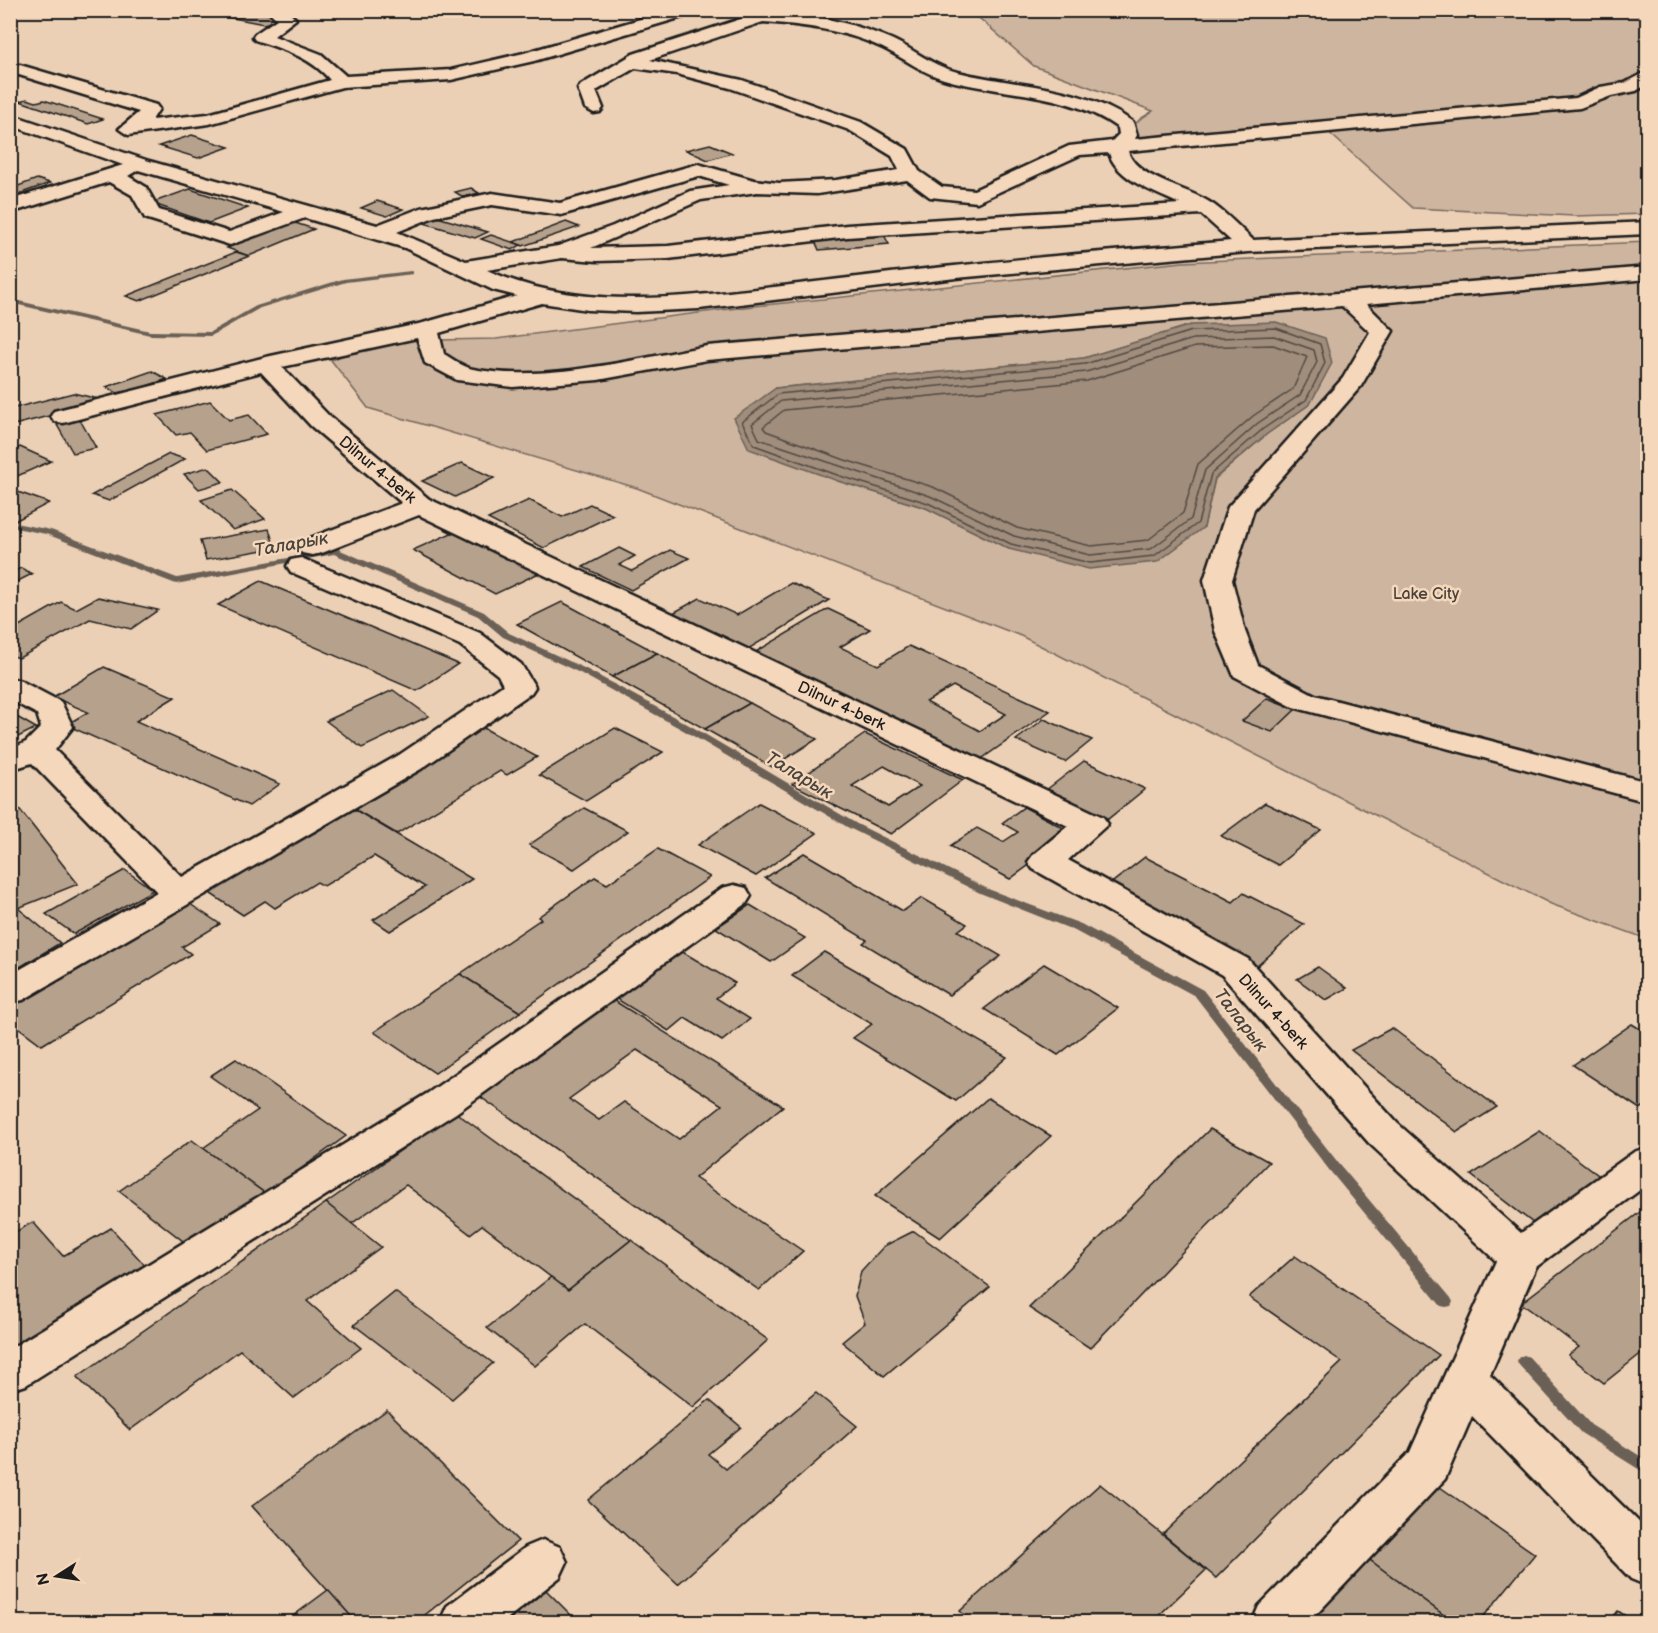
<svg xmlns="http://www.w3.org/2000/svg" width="1658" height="1633" font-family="'Balsamiq Sans',sans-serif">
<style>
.green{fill:#ceb59f;stroke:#75685e;stroke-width:1.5;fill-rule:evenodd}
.water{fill:#a08d7c;stroke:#6b6056;stroke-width:1.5}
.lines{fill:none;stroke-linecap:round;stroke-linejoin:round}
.shore{stroke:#514942;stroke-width:1.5}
.stream{fill:#6b6056;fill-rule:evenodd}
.building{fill:#b6a18c;stroke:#1c1c1c;stroke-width:1.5;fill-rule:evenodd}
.minor-casing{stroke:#1c1c1c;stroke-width:5}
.minor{fill:#f5d7bb;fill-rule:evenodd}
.labels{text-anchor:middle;stroke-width:5;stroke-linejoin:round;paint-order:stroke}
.street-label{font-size:16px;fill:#1c1c1c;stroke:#f5d7bb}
.park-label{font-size:16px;fill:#48423d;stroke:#f5d7bb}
.water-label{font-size:18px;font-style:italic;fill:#4a443e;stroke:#f5d7bb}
</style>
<rect width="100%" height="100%" fill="#ecd0b5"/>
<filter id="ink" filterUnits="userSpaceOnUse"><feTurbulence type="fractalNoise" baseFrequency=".0167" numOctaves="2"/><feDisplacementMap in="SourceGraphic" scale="12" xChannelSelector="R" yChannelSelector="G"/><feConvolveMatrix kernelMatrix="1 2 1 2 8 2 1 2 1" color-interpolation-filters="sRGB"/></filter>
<g filter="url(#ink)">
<g class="green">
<path d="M971 11H1647V214L1574 216 1413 208 1316 121 1121 139 1140 119 1153 111 1034 66Z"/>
<path d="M1647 242V939L1551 904 1021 636 637 488 368 408 331 360 379 341 496 339 745 307 1183 262ZM1191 325 1310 404 1267 434 1215 479 1204 527 1009 549 926 508 838 481 776 388 1084 358Z"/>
</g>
<path class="water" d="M1276 322 1325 338 1332 363 1310 404 1267 434 1215 478 1204 527 1157 562 1089 569 1009 549 926 508 838 481 749 449 734 418 776 388 1084 358 1191 325Z"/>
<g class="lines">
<g class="shore">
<path d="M1276 328 1320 344 1325 363 1306 400 1263 429 1211 474 1198 523 1154 556 1090 563 1011 544 928 503 840 476 754 445 742 422 778 394 1085 364 1192 331Z"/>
<path d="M1274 336 1314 350 1317 362 1300 395 1258 423 1205 470 1191 519 1151 549 1090 555 1014 536 930 496 759 439 752 424 781 401 1086 372 1193 339Z"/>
<path d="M1273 345 1307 357 1293 389 1253 416 1198 464 1183 513 1148 540 1091 546 1017 528 933 487 845 460 766 431 763 427 784 410 1087 381 1195 347Z"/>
</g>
<g class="stream">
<path d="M411 271 413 272V274L346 282 260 308 211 336 150 335 10 303V299L150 331 210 332 256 306 343 279Z"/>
<path d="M10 522 51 530 177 578 338 549 484 612 509 633 586 669 691 726 857 824 988 889 1081 924 1203 990 1340 1165 1451 1298 1453 1302 1451 1306 1446 1307 1441 1306 1330 1171 1195 996 1073 930 980 893 849 828 683 730 580 673 503 637 478 616 334 554 176 584 46 534 10 527Z"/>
<path d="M1524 1355 1529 1357 1591 1425 1648 1461V1475L1581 1433 1519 1365 1517 1361 1519 1357Z"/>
</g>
</g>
<g class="building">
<path d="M228 10 253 11 284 17 264 24 217 15Z"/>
<path d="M27 99 36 102 44 100 103 119 88 124 20 101Z"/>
<path d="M192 135 229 147 198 158 159 146Z"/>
<path d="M710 144 732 153 708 160 686 150Z"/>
<path d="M37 179 50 183 10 197V189Z"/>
<path d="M471 188 479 193 463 197 455 192Z"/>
<path d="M190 189 248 208 209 223 151 203Z"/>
<path d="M377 201 403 209 387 216 361 208Z"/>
<path d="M434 216 488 232 475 238 421 222Z"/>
<path d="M292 222 314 229 249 256 227 248Z"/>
<path d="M566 222 579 227 523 246 513 242Z"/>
<path d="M491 235 521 245 512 250 481 239Z"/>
<path d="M884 235 889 244 819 250 815 241Z"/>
<path d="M236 252 249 256 139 301 126 296Z"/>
<path d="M152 371 167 379 121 395 106 387Z"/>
<path d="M73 393 107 401 10 426V409Z"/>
<path d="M210 401 229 420 249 415 267 434 207 450 190 432 176 435 157 415Z"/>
<path d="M80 420 96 448 73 453 57 425Z"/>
<path d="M20 447 51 461 13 478 10 477V452Z"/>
<path d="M169 454 185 459 109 501 92 495Z"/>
<path d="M462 463 494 478 455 497 422 481Z"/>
<path d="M208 467 223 482 199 489 184 474Z"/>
<path d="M232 490 265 519 233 530 201 500Z"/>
<path d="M15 491 49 503 11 523 10 493Z"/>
<path d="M529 500 562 517 590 504 613 515 544 548 488 519Z"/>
<path d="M269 529 275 548 206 560 200 541Z"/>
<path d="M458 530 539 573 495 594 413 550Z"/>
<path d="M619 548 635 556 619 565 632 571 670 550 689 558 631 590 583 567Z"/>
<path d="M21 568 32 574 10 585V573Z"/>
<path d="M261 581 458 664 417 691 218 605Z"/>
<path d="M791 583 829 600 748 649 673 613 700 598 737 615Z"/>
<path d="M98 597 158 610 131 629 90 619 19 658 10 655V631L61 602 76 609Z"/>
<path d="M562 602 657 653 612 677 517 624Z"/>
<path d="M828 609 870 629 840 647 878 665 909 646 1050 711 977 762 754 653ZM953 686 1006 714 980 731 926 702Z"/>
<path d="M657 653 750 703 705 729 612 677Z"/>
<path d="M104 667 175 697 136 721 280 784 249 806 66 725 88 712 53 697Z"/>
<path d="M393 690 429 716 362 748 326 721Z"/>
<path d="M1267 698 1296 709 1272 732 1242 721Z"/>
<path d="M750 703 817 739 772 767 705 729Z"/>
<path d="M10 713 36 728 10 741Z"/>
<path d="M1044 719 1092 740 1065 762 1016 740Z"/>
<path d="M478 725 537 757 507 775 500 771 397 834 344 803Z"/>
<path d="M615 728 663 752 586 801 539 775Z"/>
<path d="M865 734 963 780 891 834 792 784ZM884 766 920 786 888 807 852 786Z"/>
<path d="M1084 761 1145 789 1108 819 1046 790Z"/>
<path d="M10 797 78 884 18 908 60 943 10 973Z"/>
<path d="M759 803 817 833 756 876 698 845Z"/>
<path d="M1265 803 1321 830 1278 865 1221 836Z"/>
<path d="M1024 807 1073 833 1010 879 950 846 977 828 1003 842 1018 832 1002 823Z"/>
<path d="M352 808 472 879 390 931 373 920 425 887 374 856 324 886 317 882 275 908 265 901 243 915 208 892Z"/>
<path d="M584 808 628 831 574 869 529 845Z"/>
<path d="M658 849 710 877 520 1012 460 974 541 919 538 917 595 877 607 884Z"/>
<path d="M804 853 903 911 922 898 967 924 958 931 1001 956 949 995 863 943 867 940 765 878Z"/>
<path d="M1145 857 1233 902 1243 893 1304 924 1255 968 1104 889Z"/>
<path d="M125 870 153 890 74 934 46 914Z"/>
<path d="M187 902 220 924 182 947 191 954 42 1045 10 1021V1006Z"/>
<path d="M750 905 805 938 771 962 716 928Z"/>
<path d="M681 951 735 983 716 998 750 1019 722 1041 685 1018 669 1031 615 998Z"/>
<path d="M824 952 1007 1057 956 1101 853 1038 872 1024 792 976Z"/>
<path d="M1044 964 1118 1008 1058 1055 984 1009Z"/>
<path d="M1318 967 1347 988 1326 1000 1297 979Z"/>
<path d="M460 974 520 1012 435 1073 374 1032Z"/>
<path d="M613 1000 783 1106 695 1178 803 1251 759 1290 479 1096ZM637 1050 722 1105 679 1139 624 1102 599 1120 569 1099Z"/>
<path d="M1632 1024 1648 1034V1104L1640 1109 1573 1065Z"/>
<path d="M1392 1028 1497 1107 1457 1132 1351 1050Z"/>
<path d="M236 1059 346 1136 266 1194 203 1148 258 1110 210 1076Z"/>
<path d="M988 1098 1051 1136 940 1238 875 1196Z"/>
<path d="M455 1112 631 1240 568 1290 482 1225 470 1234 406 1185 351 1224 326 1203Z"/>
<path d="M1210 1129 1269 1162 1090 1348 1029 1308Z"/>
<path d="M1540 1131 1602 1178 1533 1223 1471 1175Z"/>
<path d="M192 1140 266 1194 192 1248 119 1191Z"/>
<path d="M326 1203 381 1247 307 1301 361 1348 294 1398 240 1350 130 1430 77 1377Z"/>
<path d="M1648 1206V1348L1604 1383 1568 1355 1579 1347 1521 1303Z"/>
<path d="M33 1222 63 1256 111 1228 152 1273 10 1359V1235Z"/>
<path d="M914 1231 990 1287 884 1376 842 1342 865 1323 855 1296 861 1271 884 1246Z"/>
<path d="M631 1240 768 1340 693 1407 585 1324 535 1366 487 1328 551 1277 568 1290Z"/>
<path d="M1295 1256 1439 1355 1216 1578 1163 1534 1342 1362 1249 1297Z"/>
<path d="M395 1292 493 1363 452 1399 354 1325Z"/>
<path d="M816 1393 857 1426 678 1584 588 1500 709 1400 741 1427 708 1454 726 1469Z"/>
<path d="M387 1410 518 1541 416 1622H356L252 1506Z"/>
<path d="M1423 1475 1535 1554 1479 1622H1453L1355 1549Z"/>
<path d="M1100 1484 1206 1570 1152 1622H972L960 1611Z"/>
<path d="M1355 1549 1453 1622H1289Z"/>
<path d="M328 1590 356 1622H285Z"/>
<path d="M546 1590 578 1622H507Z"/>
<path d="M1618 1611 1635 1622H1609Z"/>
</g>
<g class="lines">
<defs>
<g id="minor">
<path d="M267 10H286L296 19 274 36 321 54 346 76 451 70 524 53 671 10H698L696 13 534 61 451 80 342 87 209 124 128 135 119 129 139 112 19 75H10V65H20L156 105 159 109 152 120 208 114 330 80C311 57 282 49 255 40L253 37 255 34 277 19Z"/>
<path d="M750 10C795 10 850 21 893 40 913 49 932 65 954 71 1015 87 1080 84 1133 122L1137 135 1135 139 1576 98 1600 87 1625 83 1648 71V84L1636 91 1611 96 1580 108 1128 151C1136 180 1192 188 1214 205 1228 215 1240 228 1253 240L1648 222V234L1248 252 956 278 699 309 636 312 588 310 542 303 439 333 444 354C453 359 463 367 473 369 543 383 637 359 707 346L1648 267V279L1366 304 1393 331 1361 386 1254 509 1232 580 1245 631 1258 665 1315 695 1648 782V802L1293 707 1234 676 1215 631 1204 580 1228 507 1343 378 1370 332 1342 306 707 360 598 380 513 387 457 380 425 363 417 338 282 367 329 416 429 499 1103 817 1108 824 1068 860 1248 959 1397 1123 1521 1233 1634 1152 1648 1147V1184L1536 1267 1490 1375 1648 1531V1586L1631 1579 1472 1416 1445 1479 1309 1622H1252L1259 1606 1410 1452 1496 1261 1369 1143 1222 975 1033 869 1028 862 1033 855 1068 826 419 515 322 553 312 555 302 553 298 547 302 541 402 503 311 426 261 372 63 423 54 421 51 416 54 411 266 357 423 323 517 296 493 290 405 248 305 218 230 245 145 218 132 195 109 182 10 213V200L123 165 10 125V114L149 161 377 225 421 208 492 193 560 203 698 164 754 180 779 183 836 180 899 170 892 156 849 130 730 88 677 74 635 68 596 91 603 108 600 112 594 113 585 108 578 89 581 85 633 54 753 15ZM763 22C804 25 845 30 883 48 904 58 922 73 944 79 1003 96 1067 91 1118 128L1119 134 1112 141 1069 146 974 190 942 187 919 171 907 149 861 122 742 80 650 60ZM1109 153C1117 180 1157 193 1180 204L847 225 668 246 591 248 701 200 757 192 817 194 907 180 930 197 977 202 1080 155ZM138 170 284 212 229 232 159 210 146 187 128 176ZM699 176 729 185 690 191 613 226 558 246 466 261 397 232 434 217 492 205 561 215ZM1201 214 1231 241C1139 249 1046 256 954 266 894 272 834 280 774 287 679 298 577 311 487 270L562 258 597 261 668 259 847 237Z"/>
<path d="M301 558 480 633 521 664 535 687 531 693 421 769 23 1000 10 1003V975L157 892 32 763 10 770V750L26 742 41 727 37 714 10 700V678L21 681 61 702 73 727 55 750 182 877 399 755 503 685 498 675 460 645 291 572 287 566 291 560Z"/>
<path d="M734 885 746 888 751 896 746 904 456 1113 26 1385 10 1390V1349L428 1093 722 888Z"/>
<path d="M543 1540 560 1547 567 1562 560 1577 503 1622H440L447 1606 526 1547Z"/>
</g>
</defs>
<use href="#minor" class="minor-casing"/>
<use href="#minor" class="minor"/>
</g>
</g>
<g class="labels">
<g class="street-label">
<text transform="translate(378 469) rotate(40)" y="6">Dilnur 4-berk</text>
<text transform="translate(842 705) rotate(25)" y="6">Dilnur 4-berk</text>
<text transform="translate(1274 1011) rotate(48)" y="6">Dilnur 4-berk</text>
</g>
<g class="park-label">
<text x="1426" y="599">Lake City</text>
</g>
<g class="water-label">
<text transform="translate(291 544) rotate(-10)" y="6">Таларык</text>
<text transform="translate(799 775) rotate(31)" y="6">Таларык</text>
<text transform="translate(1241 1020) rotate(52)" y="6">Таларык</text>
</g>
</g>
<rect width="1658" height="1633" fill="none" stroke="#f5d7bb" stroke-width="36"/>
<rect x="18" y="18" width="1622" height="1597" fill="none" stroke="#1c1c1c" stroke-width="2" filter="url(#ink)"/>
<g transform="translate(57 1576) rotate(258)" stroke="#f5d7bb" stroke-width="4.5" paint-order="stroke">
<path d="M0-4.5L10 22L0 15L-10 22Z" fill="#1c1c1c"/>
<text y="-9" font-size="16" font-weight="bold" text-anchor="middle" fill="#1c1c1c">N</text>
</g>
</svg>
